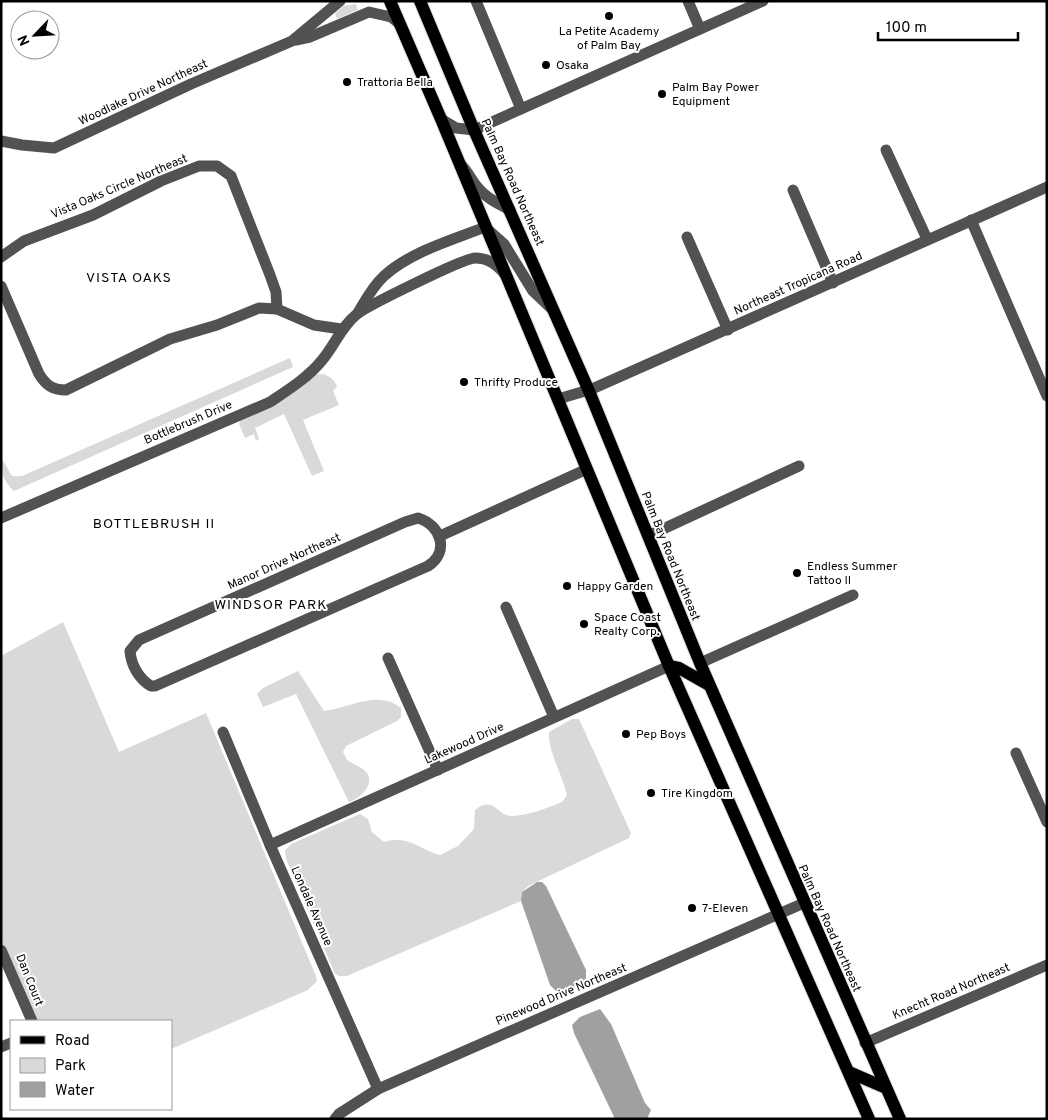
<svg xmlns="http://www.w3.org/2000/svg" width="1048" height="1120" font-family="Overpass,sans-serif">
<style>
.green{fill:#d9d9d9}
.water{fill:#a0a0a0}
.lines{fill:none;stroke-linecap:round;stroke-linejoin:round}
.major-casing{stroke:#dbdbdb;stroke-width:14}
.minor{stroke:#525252;stroke-width:11}
.major{stroke:#000;stroke-width:12}
.poi-dot{fill:#000;stroke:#fff;stroke-width:2}
.labels{text-anchor:middle;stroke-width:4;stroke-linejoin:round;paint-order:stroke}
.poi-label{font-size:12px;fill:#000;stroke:#fff;text-anchor:start}
.street-label{font-size:12px;fill:#000;stroke:#fff}
.neighbourhood-label{font-size:14px;letter-spacing:1px;fill:#000;stroke:#fff}
</style>
<rect width="100%" height="100%" fill="#fff"/>
<g class="green">
<path d="M356 4 358 10 337 19 335 13 344 6Z"/>
<path d="M290 358 293 367 14 491C3 481 1 472 1 457L12 476H22Z"/>
<path d="M324 374C330 377 335 380 337 387L333 391 339 405 303 420 324 471 312 476 284 414 255 428 259 439 256 441 254 434 245 438 239 424 242 416 313 375Z"/>
<path d="M63 622 119 752 206 713 316 976 317 981 308 990 171 1049V1021H35L1 939V656Z"/>
<path d="M298 671 324 711C349 708 378 689 401 708V717L397 721 346 746 343 752 347 760C351 763 357 765 361 768 380 779 362 798 349 802L296 694 263 707 257 694 263 688Z"/>
<path d="M572 719H579L631 833 629 838 528 886 522 892 521 901 347 976H339L335 974 286 859 285 851 291 844 360 814 368 819 372 832 384 842C407 834 418 849 440 855L458 846 474 829 475 810C495 794 498 818 513 816 529 815 548 808 562 802L567 795C563 777 547 748 549 732Z"/>
</g>
<g class="water">
<path d="M537 882H542L546 886 586 970V980L564 992 558 993 550 985 521 901 522 892Z"/>
<path d="M600 1009 611 1024 645 1103 651 1110 647 1119H615L574 1033 572 1025 580 1017Z"/>
</g>
<g class="lines">
<defs>
<g id="major">
<path d="M390 1 441 119 669 666 869 1119"/>
<path d="M420 1 474 130 589 391 700 663 900 1119"/>
<path d="M669 666 679 668 709 685"/>
<path d="M849 1072 886 1088"/>
</g>
</defs>
<use href="#major" class="major-casing"/>
<g class="minor">
<path d="M476 1 521 109"/>
<path d="M688 1 700 29"/>
<path d="M296 40 310 37 369 12 391 17 400 24"/>
<path d="M441 119 456 128 474 130 763 1"/>
<path d="M1 141 22 145 54 148 191 84 292 41 340 1"/>
<path d="M886 150 927 239"/>
<path d="M462 166C469 173 472 182 479 189 487 199 499 204 510 210"/>
<path d="M793 190 833 283"/>
<path d="M971 220 1047 396"/>
<path d="M687 237 728 330"/>
<path d="M1 257 24 241 93 215 161 181 199 166H217L231 176 270 275 276 292 277 309 259 308 217 325 170 339 66 390C52 390 46 385 39 374L1 286"/>
<path d="M277 309 314 325 341 329"/>
<path d="M359 311C366 299 373 286 384 276 410 252 452 240 485 227L504 244 533 291 553 310"/>
<path d="M558 399 592 389 1047 187"/>
<path d="M1 518 270 402C288 390 309 377 323 359 336 343 341 327 357 314 369 305 464 258 475 258 488 258 496 264 504 273"/>
<path d="M418 518C441 525 450 552 428 566L155 686H151C139 679 131 665 130 651L139 640 405 522Z"/>
<path d="M440 536 587 469"/>
<path d="M648 536 799 466"/>
<path d="M506 607 554 717"/>
<path d="M388 658 438 770"/>
<path d="M700 663 853 595"/>
<path d="M223 732 270 845 378 1089"/>
<path d="M1016 753 1047 822"/>
<path d="M270 845 669 666"/>
<path d="M1 950 32 1021"/>
<path d="M865 1043 1047 965"/>
<path d="M1 1047 11 1043"/>
<path d="M335 1119 339 1114 378 1089 804 903"/>
</g>
<use href="#major" class="major"/>
</g>
<g class="poi-dot">
<circle cx="609" cy="16" r="5"/>
<circle cx="546" cy="65" r="5"/>
<circle cx="347" cy="82" r="5"/>
<circle cx="662" cy="94" r="5"/>
<circle cx="464" cy="382" r="5"/>
<circle cx="797" cy="573" r="5"/>
<circle cx="567" cy="586" r="5"/>
<circle cx="584" cy="624" r="5"/>
<circle cx="626" cy="734" r="5"/>
<circle cx="651" cy="793" r="5"/>
<circle cx="692" cy="908" r="5"/>
</g>
<g class="labels">
<g class="poi-label">
<text x="609" y="35" text-anchor="middle">La Petite Academy<tspan x="609" dy="14">of Palm Bay</tspan></text>
<text x="556" y="69">Osaka</text>
<text x="357" y="86">Trattoria Bella</text>
<text x="672" y="91">Palm Bay Power<tspan x="672" dy="14">Equipment</tspan></text>
<text x="474" y="386">Thrifty Produce</text>
<text x="807" y="570">Endless Summer<tspan x="807" dy="14">Tattoo II</tspan></text>
<text x="577" y="590">Happy Garden</text>
<text x="594" y="621">Space Coast<tspan x="594" dy="14">Realty Corp.</tspan></text>
<text x="636" y="738">Pep Boys</text>
<text x="661" y="797">Tire Kingdom</text>
<text x="702" y="912">7-Eleven</text>
</g>
<g class="street-label">
<text transform="translate(143 92) rotate(-25)" y="4">Woodlake Drive Northeast</text>
<text transform="translate(513 182) rotate(66)" y="4">Palm Bay Road Northeast</text>
<text transform="translate(119 186) rotate(-23)" y="4">Vista Oaks Circle Northeast</text>
<text transform="translate(798 283) rotate(-24)" y="4">Northeast Tropicana Road</text>
<text transform="translate(188 422) rotate(-23)" y="4">Bottlebrush Drive</text>
<text transform="translate(671 556) rotate(68)" y="4">Palm Bay Road Northeast</text>
<text transform="translate(284 561) rotate(-24)" y="4">Manor Drive Northeast</text>
<text transform="translate(464 743) rotate(-24)" y="4">Lakewood Drive</text>
<text transform="translate(312 906) rotate(66)" y="4">Londale Avenue</text>
<text transform="translate(830 928) rotate(66)" y="4">Palm Bay Road Northeast</text>
<text transform="translate(30 980) rotate(68)" y="4">Dan Court</text>
<text transform="translate(951 991) rotate(-23)" y="4">Knecht Road Northeast</text>
<text transform="translate(561 994) rotate(-23)" y="4">Pinewood Drive Northeast</text>
</g>
<g class="neighbourhood-label">
<text x="129" y="282">VISTA OAKS</text>
<text x="154" y="528">BOTTLEBRUSH II</text>
<text x="271" y="609">WINDSOR PARK</text>
</g>
</g>
<rect width="1048" height="1120" fill="none" stroke="#000000" stroke-width="5"/>
<rect x="10" y="1020" width="162" height="90" fill="#ffffff" stroke="#999999"/>
<rect x="20" y="1036" width="25" height="8" fill="#000000" stroke="#999999"/>
<text x="55" y="1045" font-size="15" fill="#000000">Road</text>
<rect x="20" y="1058" width="25" height="15" fill="#d9d9d9" stroke="#999999"/>
<text x="55" y="1070" font-size="15" fill="#000000">Park</text>
<rect x="20" y="1082" width="25" height="15" fill="#a0a0a0" stroke="#999999"/>
<text x="55" y="1095" font-size="15" fill="#000000">Water</text>
<g transform="translate(35 35) rotate(245)"><circle r="24" fill="#ffffff" stroke="#999999"/>
<path d="M0-4L9 19L0 12L-9 19Z" fill="#000000"/>
<text y="-8" font-size="14" font-weight="bold" text-anchor="middle" fill="#000000">N</text>
</g>
<path d="M878 32v8h140v-8" fill="none" stroke="#000000" stroke-width="2.5"/>
<text x="886" y="32" font-size="15" fill="#000000" stroke="#ffffff" stroke-width="4" paint-order="stroke">100 m</text>
</svg>
